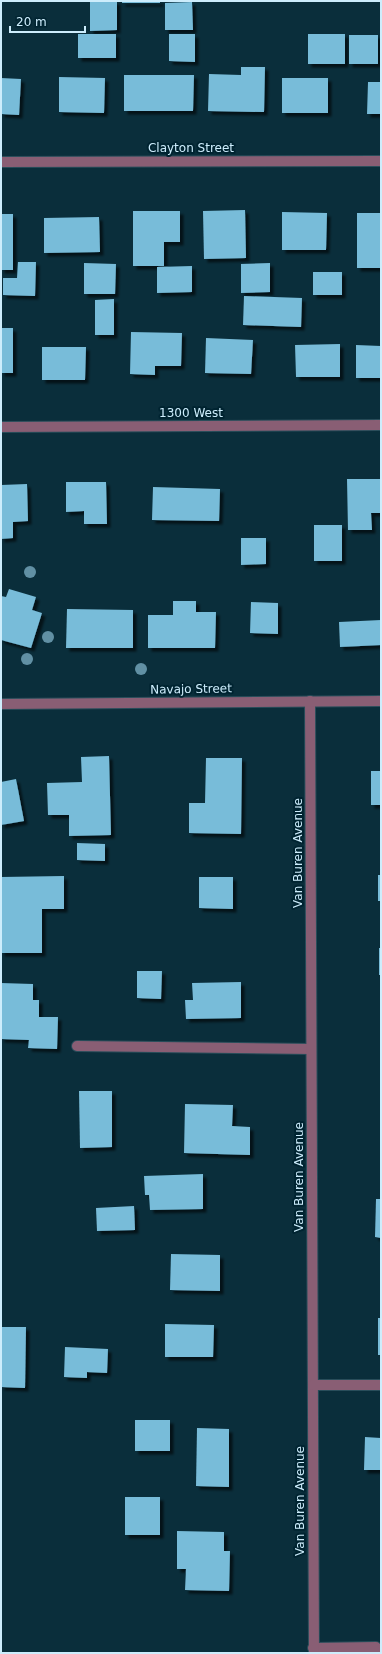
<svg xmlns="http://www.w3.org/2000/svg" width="382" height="1654" font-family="'DejaVu Sans',sans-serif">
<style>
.building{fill:#78bcd9;filter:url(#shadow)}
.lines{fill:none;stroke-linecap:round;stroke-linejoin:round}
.lane-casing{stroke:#294d5a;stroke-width:12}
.street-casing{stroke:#294d5a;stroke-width:12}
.lane{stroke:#895e74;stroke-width:10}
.street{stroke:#895e74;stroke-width:10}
.tree{fill:#6190a4}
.labels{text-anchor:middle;stroke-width:4;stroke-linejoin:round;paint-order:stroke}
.street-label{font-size:12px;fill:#cdedfc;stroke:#002431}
</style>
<defs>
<filter id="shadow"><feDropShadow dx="3.5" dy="3.5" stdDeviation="1" flood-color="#0009"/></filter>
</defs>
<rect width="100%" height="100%" fill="#0a2e3b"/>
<g class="building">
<path d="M90 1H117V30L90 31Z"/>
<rect x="122" y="1" width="38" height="2"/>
<path d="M192 2 193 30H165V3Z"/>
<rect x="78" y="34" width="38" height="24"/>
<path d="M169 34H195V62L169 61Z"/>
<rect x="308" y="34" width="37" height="30"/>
<rect x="349" y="35" width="29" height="29"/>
<path d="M241 67H265L264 112 208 111 209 74 241 75Z"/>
<path d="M124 75H194L193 111H124Z"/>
<path d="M59 77 105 78 104 113 59 112Z"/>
<path d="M1 78 21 79 19 115 1 114Z"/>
<rect x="282" y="78" width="46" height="35"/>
<path d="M368 82H381V114H367Z"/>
<path d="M245 210 246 258 204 259 203 211Z"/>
<path d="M133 211H180V242H164V266H133Z"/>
<path d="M282 212 327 213 326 250H282Z"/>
<rect x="357" y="213" width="24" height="55"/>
<rect x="1" y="214" width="12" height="56"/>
<path d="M99 217 100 252 44 253V218Z"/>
<path d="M18 262H36L35 296 3 295V278H17Z"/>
<path d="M84 263 116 264 115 294H84Z"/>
<path d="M270 263V292L241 293V264Z"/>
<path d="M192 266V292L157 293V267Z"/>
<rect x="313" y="272" width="29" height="23"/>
<path d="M244 296 302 298 301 327 243 325Z"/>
<path d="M114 299V335H95V300Z"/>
<rect x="1" y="328" width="12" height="45"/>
<path d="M131 332 182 333 181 366H155V375L130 374Z"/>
<path d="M206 338 253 340 251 374 205 373Z"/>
<path d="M340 344V377H296L295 345Z"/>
<path d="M356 345 381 346V378H356Z"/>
<path d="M42 347H86L85 380H42Z"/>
<path d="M347 479H381V513H371L372 530H348Z"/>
<path d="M66 482H106L107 524H84V511L66 512Z"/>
<path d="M27 484 28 521 13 522V538L1 539V485Z"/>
<path d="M153 487 220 489 219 521 152 520Z"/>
<rect x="314" y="525" width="28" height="36"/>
<path d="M241 538H266V564L241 565Z"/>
<path d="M9 589 36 597 32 610 42 613 31 648 1 640V596L6 597Z"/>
<path d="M173 601H196V612H216L215 648H148V615H173Z"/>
<path d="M251 602 278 603V634L250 633Z"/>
<path d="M67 609 133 610V648H66Z"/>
<path d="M381 620V645L340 647 339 622Z"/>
<path d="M109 756 111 835 69 836V815H48L47 783 82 782 81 757Z"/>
<path d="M206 758H242L241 834 189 833V803H205Z"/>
<rect x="371" y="771" width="10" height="34"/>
<path d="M16 779 24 821 1 825V782Z"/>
<path d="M77 843 105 844V861L77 860Z"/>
<rect x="378" y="875" width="3" height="26"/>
<path d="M64 876V909H42V953H1V877Z"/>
<path d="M199 877H233V909L199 908Z"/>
<rect x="379" y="948" width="2" height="27"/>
<path d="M137 971H162L161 999 137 998Z"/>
<path d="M241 982V1018L186 1019 185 1000H193L192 983Z"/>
<path d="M1 983 33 984V1000H39V1017H58L57 1049 28 1048 29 1040 1 1039Z"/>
<path d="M79 1091H112V1147L80 1148Z"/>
<path d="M185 1104 233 1105 232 1126 250 1127V1155L184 1153Z"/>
<path d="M203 1174V1209L150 1210 149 1195H145L144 1176Z"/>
<path d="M376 1199H381V1238L375 1237Z"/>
<path d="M134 1206 135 1230 97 1231 96 1208Z"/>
<path d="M171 1254 220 1255V1291L170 1290Z"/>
<rect x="378" y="1318" width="3" height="37"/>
<path d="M165 1324 214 1325 213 1357H165Z"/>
<path d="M1 1327H26L25 1388 1 1387Z"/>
<path d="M65 1347 108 1349 107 1373 87 1372V1378L64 1377Z"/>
<rect x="135" y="1420" width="35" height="31"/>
<path d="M197 1428 229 1429V1487L196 1486Z"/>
<path d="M365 1437 381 1438V1470H364Z"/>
<rect x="125" y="1497" width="35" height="38"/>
<path d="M177 1531 224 1532V1551H230L229 1591 185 1590 186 1569H177Z"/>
</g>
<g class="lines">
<defs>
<g id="lane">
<path d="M77 1046 311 1049"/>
<path d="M313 1648 376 1647V1653"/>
</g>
<g id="street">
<path d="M1 162 381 161"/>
<path d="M1 427 381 425"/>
<path d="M310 701 314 1653"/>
<path d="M1 704 381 701"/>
<path d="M313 1385H381"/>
</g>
</defs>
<use href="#lane" class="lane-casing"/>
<use href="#street" class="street-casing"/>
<use href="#lane" class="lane"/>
<use href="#street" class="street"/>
</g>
<g class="tree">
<circle cx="30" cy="572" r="6"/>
<circle cx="48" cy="637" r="6"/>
<circle cx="27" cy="659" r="6"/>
<circle cx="141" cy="669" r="6"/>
</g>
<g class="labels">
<g class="street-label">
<text x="191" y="152">Clayton Street</text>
<text x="191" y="417">1300 West</text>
<text transform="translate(191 689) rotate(-1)" y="4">Navajo Street</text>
<text transform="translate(298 853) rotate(-90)" y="4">Van Buren Avenue</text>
<text transform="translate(299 1177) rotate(-90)" y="4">Van Buren Avenue</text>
<text transform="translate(300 1501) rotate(-90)" y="4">Van Buren Avenue</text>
</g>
</g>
<rect width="382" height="1654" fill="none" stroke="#cdedfc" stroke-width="4"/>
<path d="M10 26v6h75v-6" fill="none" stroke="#cdedfc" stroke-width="2"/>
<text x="16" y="26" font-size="12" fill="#cdedfc" stroke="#002431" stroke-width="3" paint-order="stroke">20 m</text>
</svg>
